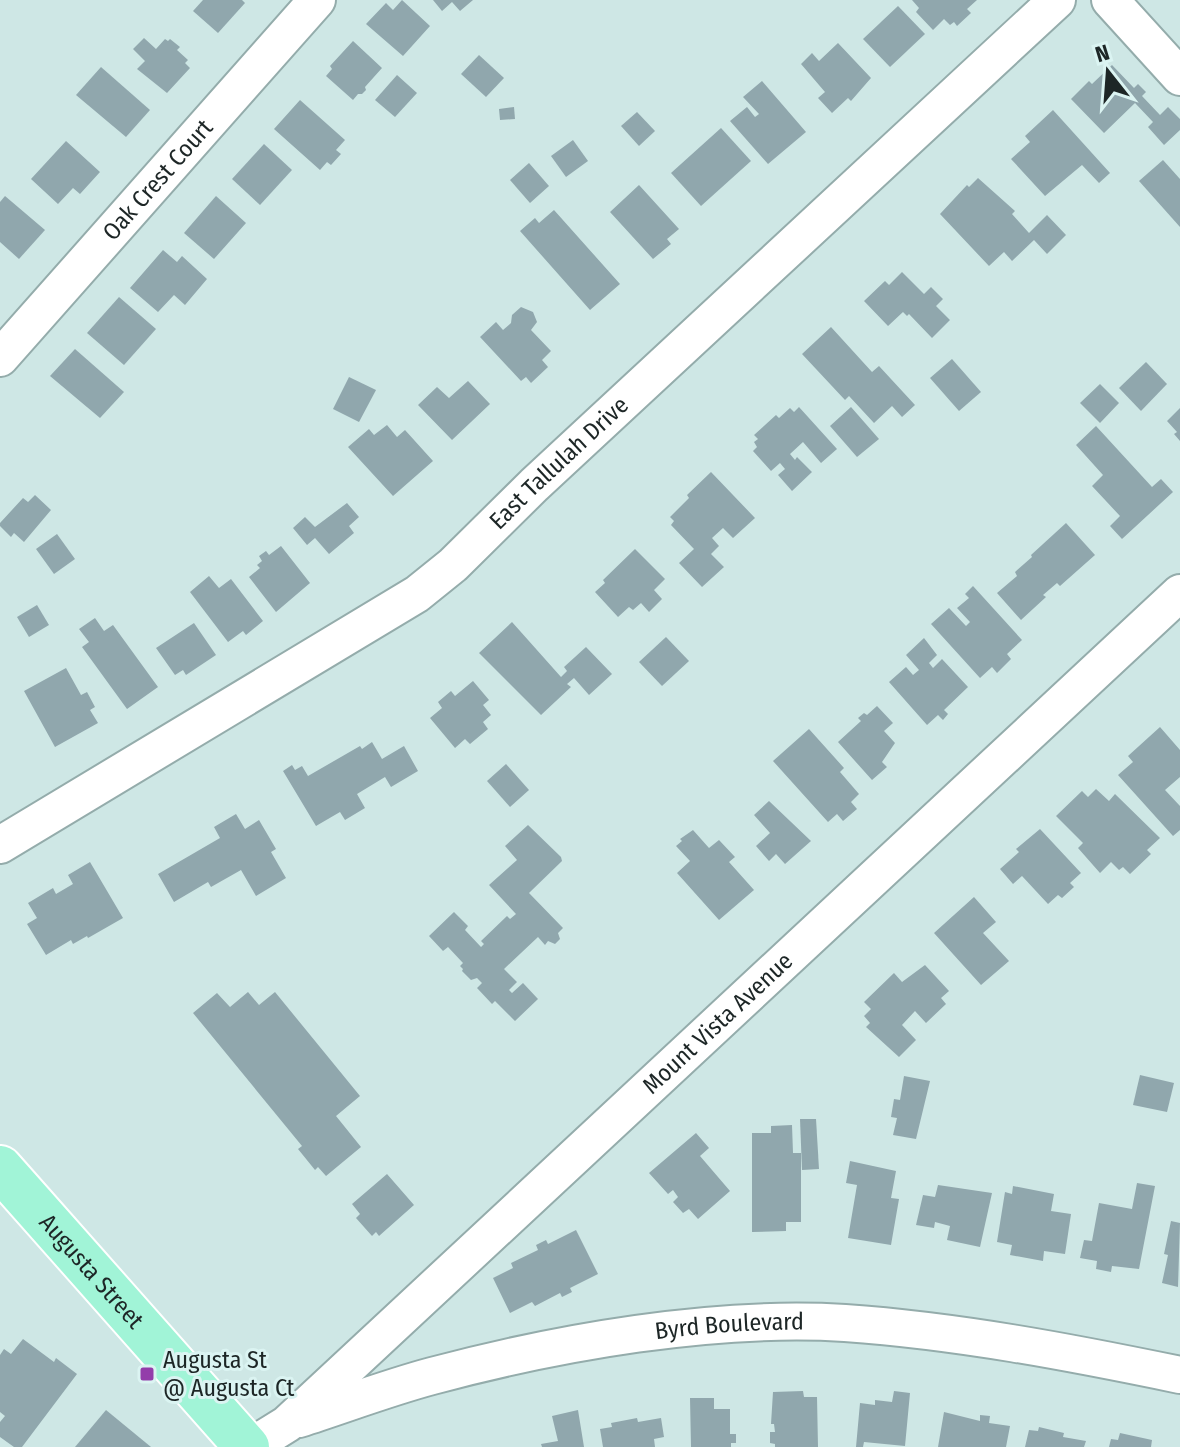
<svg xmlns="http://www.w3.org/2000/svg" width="1180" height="1447" font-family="'Fira Sans Condensed',sans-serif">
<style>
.building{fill:#90a7ad}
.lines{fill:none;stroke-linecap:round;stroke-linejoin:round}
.minor-casing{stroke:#94acab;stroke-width:40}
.major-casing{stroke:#fff;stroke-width:48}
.minor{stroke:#fff;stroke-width:36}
.major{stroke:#a1f4d7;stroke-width:44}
.poi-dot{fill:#933daa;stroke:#dbf4f2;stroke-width:3}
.labels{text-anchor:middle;stroke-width:6;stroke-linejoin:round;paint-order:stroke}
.street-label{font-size:24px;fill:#1d2626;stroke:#dbf4f2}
.poi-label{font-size:24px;fill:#1d2626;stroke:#dbf4f2;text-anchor:start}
</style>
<rect width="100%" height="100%" fill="#cee7e5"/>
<g class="building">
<path d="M203 0H242L245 3 218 33 193 11Z"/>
<path d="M402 0 430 26 403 56 366 24 386 3 393 10Z"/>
<path d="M433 0H473L460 11 452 2 442 11Z"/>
<path d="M912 0H977L967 9 971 13 957 26 954 22 950 25 944 19 933 30 916 12 919 8Z"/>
<path d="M898 6 925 34 890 67 863 39Z"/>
<path d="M144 38 156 49 165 39 168 41 170 39 180 47 177 50 188 60 185 63 190 68 167 93 137 69 145 61 133 49Z"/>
<path d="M353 41 382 68 365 87 366 90 362 94H358L353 100 326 76 332 69 330 66Z"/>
<path d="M838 43 871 78 851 101 848 98 832 113 818 98 825 92 801 64 812 53 819 61Z"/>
<path d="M479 55 504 78 486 97 461 74Z"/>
<path d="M1112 65 1134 88 1138 84 1146 92 1142 96 1160 115 1168 107 1180 119V130L1164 145 1148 127 1153 122 1135 103 1104 133 1071 99 1089 81 1092 84Z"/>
<path d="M101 67 150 110 126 137 76 95Z"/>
<path d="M397 75 417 93 395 117 375 100Z"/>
<path d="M762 81 806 132 768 164 730 121 747 107 755 117 759 114 743 97Z"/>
<path d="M300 100 345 140 336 150 341 154 331 165 327 162 320 170 274 129Z"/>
<path d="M514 107 515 119 500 120 499 109Z"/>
<path d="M1053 110 1110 173 1099 183 1082 165 1045 196 1011 159 1030 142 1025 136Z"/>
<path d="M637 112 655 131 639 146 621 126Z"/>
<path d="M721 128 751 161 701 206 671 173Z"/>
<path d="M573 140 588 161 566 177 551 156Z"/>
<path d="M66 141 100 172 80 194 73 188 58 204 31 179Z"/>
<path d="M264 144 292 170 260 205 232 179Z"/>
<path d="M1163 160 1180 179V227L1139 181Z"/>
<path d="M529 163 549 186 530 203 510 180Z"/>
<path d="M978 178 1015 211 1012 214 1029 233 1047 215 1066 235 1047 254 1034 240 1012 261 1004 252 989 266 940 214 967 185 969 187Z"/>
<path d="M639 185 679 229 667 239 671 244 653 259 610 212Z"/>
<path d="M5 196 45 230 19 259 0 242V202Z"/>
<path d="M216 196 246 223 214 259 184 233Z"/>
<path d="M554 210 620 284 590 310 520 231 535 218 539 223Z"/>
<path d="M163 250 177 262 182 256 207 279 185 305 174 295 158 312 130 288Z"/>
<path d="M902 272 924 294 931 287 943 299 936 306 950 320 932 338 909 314 907 316 903 312 888 326 864 301 885 281 889 285Z"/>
<path d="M119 297 156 329 124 365 87 333Z"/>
<path d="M521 307 533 312 537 322 531 330 551 351 542 360 548 367 531 383 526 377 521 381 480 337 496 322 503 330 511 323 512 315Z"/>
<path d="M831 327 872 372 879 366 915 405 902 417 892 406 874 423 849 396 845 400 802 354Z"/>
<path d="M75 349 124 392 100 418 50 376Z"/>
<path d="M952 359 981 392 959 411 930 378Z"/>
<path d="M1146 362 1167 384 1141 411 1119 388Z"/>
<path d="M349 377 376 390 359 422 333 409Z"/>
<path d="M468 381 490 404 452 440 418 405 437 387 449 398Z"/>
<path d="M1100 384 1119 403 1100 423 1080 403Z"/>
<path d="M799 407 837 449 821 463 803 442 790 454 795 460 797 457 812 472 792 491 778 475 785 469 780 463 771 471 753 451 757 447 754 442 758 439 754 435 776 415 779 418 790 408 794 412Z"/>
<path d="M851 407 879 439 857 457 830 426Z"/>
<path d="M1180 408V441L1174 434 1177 432 1167 421Z"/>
<path d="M387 425 397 437 405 430 433 461 393 496 348 447 369 429 374 435Z"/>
<path d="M1096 426 1152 487 1161 479 1173 492 1122 539 1110 526 1120 516 1092 486 1103 475 1076 445Z"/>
<path d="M711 472 755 518 733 538 723 528 712 538 719 546 711 554 724 567 702 587 679 563 694 549 671 525 674 521 670 517 689 498 687 495Z"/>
<path d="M35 495 51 510 24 542 14 533 11 537 0 526V523L23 498 28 502Z"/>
<path d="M347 503 359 517 349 526 354 533 329 554 315 538 307 545 293 528 305 517 315 527Z"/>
<path d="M1066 523 1095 555 1060 586 1057 583 1043 595 1046 597 1021 620 997 593 1017 576 1015 572 1032 557 1031 555Z"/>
<path d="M57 534 75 559 54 574 36 549Z"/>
<path d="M281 546 310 583 276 612 249 577 260 568 257 565 262 561 259 556 266 551 269 555Z"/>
<path d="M635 549 665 579 654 590 662 599 649 612 641 603 633 610 629 607 618 617 595 592 605 583 603 580Z"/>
<path d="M209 576 219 588 231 579 263 621 246 635 243 631 228 642 190 592Z"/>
<path d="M973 586 1022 640 1007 654 1011 659 997 673 992 667 980 678 931 624 949 608 966 626 970 622 957 608 969 598 965 594Z"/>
<path d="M37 605 49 625 29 637 17 617Z"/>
<path d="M95 618 104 631 113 625 158 687 127 709 82 647 89 642 79 629Z"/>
<path d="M512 622 561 677 567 671 564 667 586 647 612 674 589 695 574 678 567 684 571 687 541 715 479 653Z"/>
<path d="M194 623 216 655 186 675 183 670 175 675 156 648Z"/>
<path d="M666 637 689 661 662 686 639 662Z"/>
<path d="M924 638 937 655 929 663 933 668 942 659 968 687 944 710 948 714 943 720 938 715 927 725 889 682 906 667 913 675 919 670 906 655Z"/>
<path d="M66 668 81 695 87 692 95 707 90 710 98 723 55 747 24 691Z"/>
<path d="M473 681 489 700 483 705 491 715 483 722 488 729 470 744 465 739 455 748 430 718 442 708 438 702 451 691 455 696Z"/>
<path d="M877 706 893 723 884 731 895 743 882 762 887 767 872 780 838 742 861 721 858 718 864 713 867 715Z"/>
<path d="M1160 727 1180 750V777L1165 790 1180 806V830L1173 836 1118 775 1133 762 1128 756Z"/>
<path d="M809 729 844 768 840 772 859 794 851 802 857 809 843 821 837 814 828 822 773 761Z"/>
<path d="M372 742 382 759 404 746 418 771 391 787 385 777 357 794 365 808 345 820 340 812 316 826 283 771 292 765 295 770 302 766 308 776 360 746 362 749Z"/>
<path d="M506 764 529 790 510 807 487 781Z"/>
<path d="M1096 789 1109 801 1115 794 1160 838 1147 850 1151 854 1130 874 1123 867 1119 870 1111 862 1100 873 1078 848 1083 843 1056 816 1082 791 1088 797Z"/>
<path d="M769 801 811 841 785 864 776 854 769 861 756 846 770 833 754 815Z"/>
<path d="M236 814 245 829 259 820 276 849 271 852 286 878 256 896 241 870 211 887 208 882 174 902 158 874 220 838 214 827Z"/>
<path d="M528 825 561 857 562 861 529 893 563 928 558 933 560 939 555 944 548 941 545 945 538 937 504 969 517 982 509 990 512 993 523 983 538 999 515 1021 495 1001 492 1004 477 988 482 983 477 978 471 980 462 971 463 969 460 966 463 963 448 947 443 951 429 936 454 912 468 926 465 930 481 947 484 944 481 941 507 916 510 919 516 914 489 885 517 860 505 846Z"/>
<path d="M1040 829 1081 873 1070 883 1074 887 1062 898 1058 895 1048 904 1022 876 1013 884 1000 869 1019 852 1016 849Z"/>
<path d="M693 830 709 848 719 840 735 857 729 862 754 890 719 920 677 873 690 861 676 846 682 841 680 839Z"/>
<path d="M90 862 123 918 88 938 87 936 73 944 71 940 46 955 27 924 37 918 28 903 53 888 56 894 73 884 68 875Z"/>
<path d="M974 897 996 922 983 933 1009 961 981 985 934 933Z"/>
<path d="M925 965 949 991 941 998 946 1004 926 1023 915 1011 902 1025 916 1040 899 1057 866 1027 870 1023 864 1016 871 1009 864 1002 894 973 902 982Z"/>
<path d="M248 992 259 1005 275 992 360 1096 336 1116 361 1147 326 1176 318 1167 315 1170 298 1149 302 1146 193 1013 217 993 230 1007Z"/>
<path d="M1140 1075 1174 1083 1167 1112 1133 1105Z"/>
<path d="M904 1076 930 1081 916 1139 893 1135 897 1118 891 1117 894 1099 900 1100Z"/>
<path d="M800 1119H816L819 1169 802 1170Z"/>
<path d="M792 1125 793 1153H801V1222H786V1231L752 1232V1133H771V1126Z"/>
<path d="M696 1133 709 1148 700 1156 730 1191 698 1219 689 1209 683 1213 673 1202 678 1197 673 1190 668 1194 649 1173Z"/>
<path d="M850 1161 896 1171 891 1198 899 1199 891 1245 848 1238 857 1185 846 1183Z"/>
<path d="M387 1174 414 1205 379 1236 376 1232 372 1236 356 1218 360 1214 352 1204Z"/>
<path d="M1137 1183 1155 1186 1139 1269 1112 1266 1111 1272 1096 1269 1097 1261 1080 1258 1084 1240 1092 1241 1099 1203 1132 1209Z"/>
<path d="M938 1185 992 1193 980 1247 947 1240 950 1226 935 1222 934 1228 916 1225 923 1195 935 1197Z"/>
<path d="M1013 1186 1054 1194 1051 1211 1071 1214 1065 1254 1044 1251 1043 1261 1010 1255 1012 1245 997 1242 1005 1192 1012 1194Z"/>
<path d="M1171 1221 1180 1223 1178 1287 1162 1283 1168 1255 1164 1254Z"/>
<path d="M576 1230 598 1274 570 1288 572 1292 562 1297 560 1293 535 1306 532 1302 510 1313 493 1278 513 1268 511 1263 538 1250 536 1245 546 1240 548 1244Z"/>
<path d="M23 1339 54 1362 56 1358 77 1374 22 1447H14L0 1437V1422L5 1416 0 1412V1355L4 1349 11 1354Z"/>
<path d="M803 1391 804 1397H817L818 1447H775V1444L770 1443V1432H775L774 1424H771L773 1392Z"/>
<path d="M894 1391 910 1393 905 1446 864 1442 863 1447H856L860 1403 875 1405V1400L892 1402Z"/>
<path d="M690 1398H714V1409H730V1434H736V1443H731V1447H691Z"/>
<path d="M106 1410 151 1447H75Z"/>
<path d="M578 1410 584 1447H542L541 1444 558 1441 552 1416Z"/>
<path d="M944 1412 980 1421V1415L990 1416 989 1423 1010 1426 1006 1447H938Z"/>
<path d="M637 1418 638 1422 661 1418 664 1437 654 1439 655 1447H603L600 1429 612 1427 611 1423Z"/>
<path d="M1039 1427 1064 1433 1063 1437 1086 1441 1084 1447H1025L1029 1430 1038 1431Z"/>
<path d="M1120 1433 1152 1440 1151 1447H1109L1111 1439 1118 1440Z"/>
</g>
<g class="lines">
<defs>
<g id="minor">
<path d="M1110 0 1180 77"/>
<path id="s1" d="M0 358 317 0"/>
<path id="s2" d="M0 845 417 594 453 565 534 485 1057 0"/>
<path id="s3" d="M299 1419C343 1405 387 1388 432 1376 559 1342 714 1315 845 1323 958 1331 1069 1352 1180 1375"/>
<path id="s4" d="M250 1447 287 1424 1180 593"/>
</g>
<g id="major">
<path id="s5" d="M0 1168 247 1447"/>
</g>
</defs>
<use href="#minor" class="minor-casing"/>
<use href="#major" class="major-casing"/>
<use href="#minor" class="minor"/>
<use href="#major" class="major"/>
</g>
<rect class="poi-dot" x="139" y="1366" width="16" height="16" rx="4"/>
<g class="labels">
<g class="street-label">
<text dy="8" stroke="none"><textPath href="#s1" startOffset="238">Oak Crest Court</textPath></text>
<text dy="8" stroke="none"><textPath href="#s2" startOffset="680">East Tallulah Drive</textPath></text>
<text dy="8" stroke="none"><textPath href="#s4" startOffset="632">Mount Vista Avenue</textPath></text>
<text dy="8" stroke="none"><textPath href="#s5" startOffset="138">Augusta Street</textPath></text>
<text dy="8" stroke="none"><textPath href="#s3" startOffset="442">Byrd Boulevard</textPath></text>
</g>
<g class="poi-label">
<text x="163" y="1368">Augusta St<tspan x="163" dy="28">@ Augusta Ct</tspan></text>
</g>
</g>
<g transform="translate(1108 72) rotate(343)" stroke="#dbf4f2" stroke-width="6" paint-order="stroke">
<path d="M0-6L14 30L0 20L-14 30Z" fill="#1d2626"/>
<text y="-12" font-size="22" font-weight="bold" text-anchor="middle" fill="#1d2626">N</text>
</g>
</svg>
